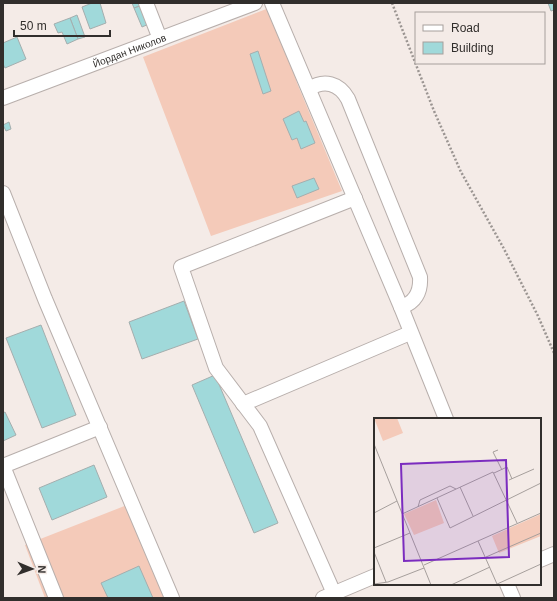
<svg xmlns="http://www.w3.org/2000/svg" width="557" height="601" font-family="Arial,sans-serif">
<style>
.garden{fill:#f4cab9}
.building{fill:#a0d9da;stroke:#a4aeae}
.lines{fill:none;stroke-linecap:round;stroke-linejoin:round}
.minor-casing{stroke:#b8afac;stroke-width:16}
.path{stroke:#9b9592;stroke-width:2.5;stroke-dasharray:2 2;stroke-linecap:butt}
.minor{stroke:#fff;stroke-width:14}
.labels{text-anchor:middle;stroke-width:3.5;stroke-linejoin:round;paint-order:stroke}
.street-label{font-size:10px;fill:#312e2c;stroke:#f4ebe7}
.inset-road{fill:none;stroke:#a69f9c;stroke-width:1}
.view{fill:#7b2cbf;fill-opacity:0.15;stroke:#7b2cbf;stroke-width:2}
.inset-edge{fill:none;stroke:#312e2c;stroke-width:2}
</style>
<rect width="100%" height="100%" fill="#f4ebe7"/>
<g class="garden">
<path d="M269 8 289 56 297 83 342 191 211 236 143 57Z"/>
<path d="M127 505 164 598H45L25 545Z"/>
</g>
<g class="building">
<path d="M92 3H100L106 23 90 29 82 7Z"/>
<path d="M132 3H142L143 5 134 8Z"/>
<path d="M548 3H554V10L551 11Z"/>
<path d="M143 5 149 24 142 27 134 8Z"/>
<path d="M77 15 85 37 78 39 70 18Z"/>
<path d="M70 18 78 39 67 44 62 32 58 33 54 24Z"/>
<path d="M17 37 26 59 5 68 3 64V43Z"/>
<path d="M258 51 271 91 263 94 250 54Z"/>
<path d="M299 111 304 122 306 121 315 143 301 149 297 138 292 140 283 119Z"/>
<path d="M9 122 11 129 6 131 3 125Z"/>
<path d="M314 178 319 189 297 198 292 186Z"/>
<path d="M184 301 198 339 142 359 129 322Z"/>
<path d="M41 325 76 415 42 428 6 338Z"/>
<path d="M215 375 278 523 254 533 192 385Z"/>
<path d="M5 412 16 435 3 441V413Z"/>
<path d="M94 465 107 497 52 520 39 488Z"/>
<path d="M139 566 153 598H108L101 583Z"/>
</g>
<g class="lines">
<defs>
<g id="minor">
<path d="M146 3 160 39"/>
<path d="M272 3 401 307 446 419"/>
<path d="M309 89C324 79 339 83 348 99L420 277C421 292 415 303 401 307"/>
<path id="s1" d="M3 98 255 3"/>
<path d="M3 193 45 299 172 598"/>
<path d="M243 404 410 333"/>
<path d="M3 466 56 598"/>
<path d="M3 466 100 427"/>
<path d="M540 560 554 554"/>
<path d="M507 584 513 598"/>
<path d="M323 598 375 576"/>
<path d="M336 598 260 426 216 368 181 267 355 198"/>
</g>
</defs>
<use href="#minor" class="minor-casing"/>
<path class="path" d="M392 3 434 111 461 172 503 247 538 316 554 353"/>
<use href="#minor" class="minor"/>
</g>
<g class="labels">
<g class="street-label">
<text dy="4" stroke="none"><textPath href="#s1" startOffset="135">Йордан Николов</textPath></text>
</g>
</g>
<g transform="translate(374 418)">
<rect width="167" height="167" fill="#f4ebe7"/>
<path d="M23 0 29 15 9 23 0 0ZM62 82 70 105 40 117 30 96ZM167 96V118L125 135 118 118Z" fill="#f4cab9"/>
<path class="inset-road" d="M0 26 57 167M124 32 119 34 128 52M120 55 133 49 138 61M135 62 160 51M86 69 99 98M63 80 76 110 167 65M44 89 46 82 76 68 82 71M0 95 23 83M28 96 119 54 143 105M104 123 123 166M0 130 36 115M0 134 12 164M112 139 167 115M50 147 167 95M0 166 14 164 50 150M77 167 116 149M121 167 167 146"/>
<path class="view" d="M132 42 135 139 30 143 27 46Z"/>
<rect width="167" height="167" class="inset-edge"/>
</g>
<rect width="557" height="601" fill="none" stroke="#312e2c" stroke-width="8"/>
<rect x="415" y="12" width="130" height="52" fill="#f4ebe7" stroke="#a69f9c"/>
<rect x="423" y="25" width="20" height="6" fill="#ffffff" stroke="#a69f9c"/>
<text x="451" y="32" font-size="12" fill="#312e2c">Road</text>
<rect x="423" y="42" width="20" height="12" fill="#a0d9da" stroke="#a69f9c"/>
<text x="451" y="52" font-size="12" fill="#312e2c">Building</text>
<g transform="translate(32 569) rotate(92)" stroke="#f4ebe7" stroke-width="3" paint-order="stroke">
<path d="M0-3L7 15L0 10L-7 15Z" fill="#312e2c"/>
<text y="-6" font-size="11" font-weight="bold" text-anchor="middle" fill="#312e2c">N</text>
</g>
<path d="M14 30v6h96v-6" fill="none" stroke="#312e2c" stroke-width="2"/>
<text x="20" y="30" font-size="12" fill="#312e2c" stroke="#f4ebe7" stroke-width="3" paint-order="stroke">50 m</text>
</svg>
